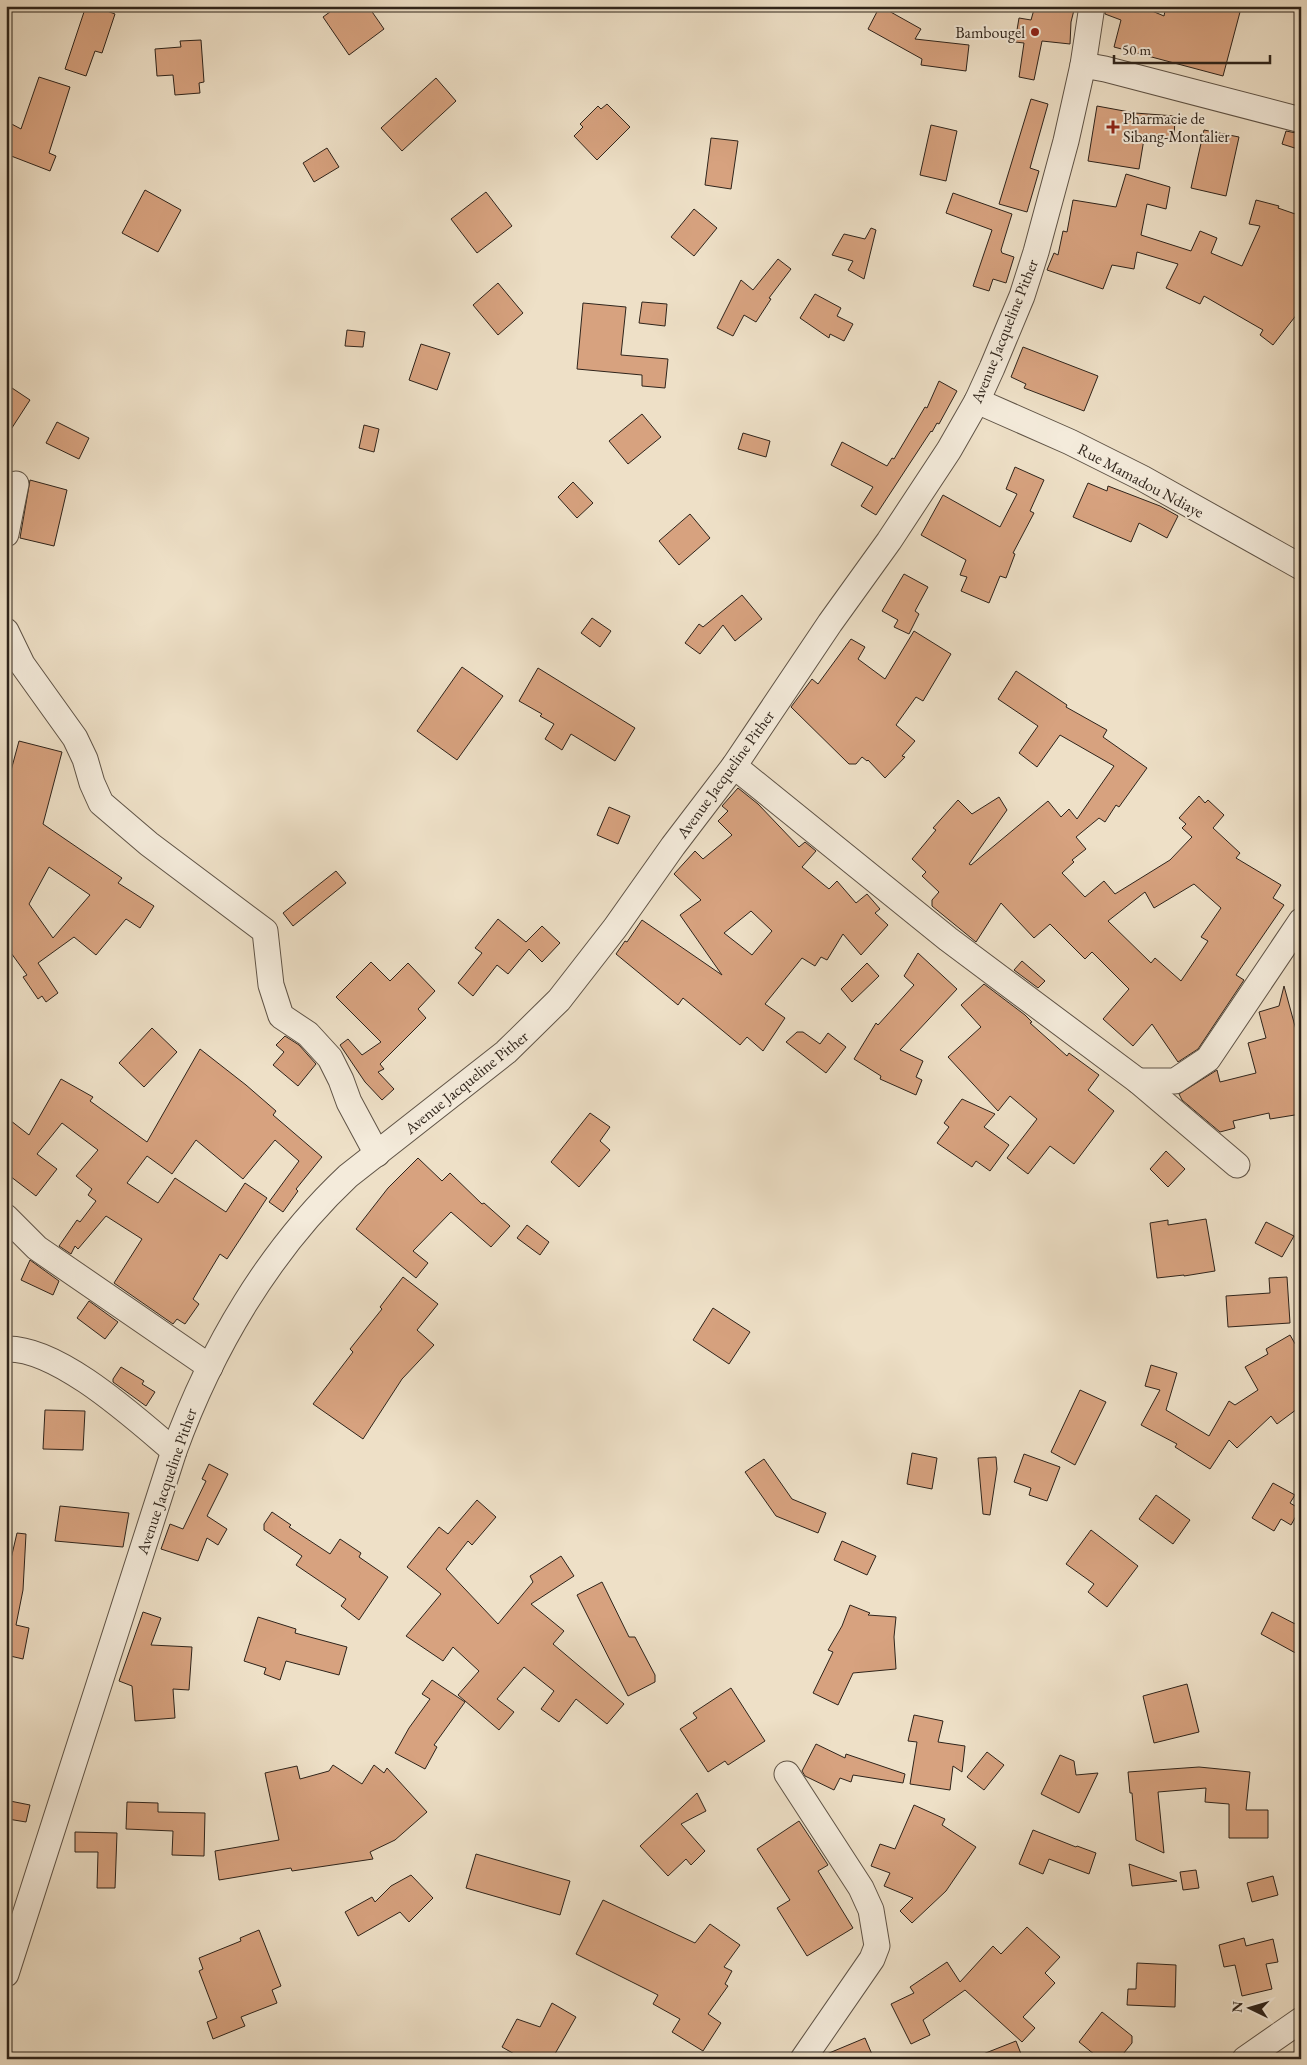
<svg xmlns="http://www.w3.org/2000/svg" width="1307" height="2065" font-family="'EB Garamond',serif">
<style>
.building{fill:#d7a27f;stroke:#2f241b;fill-rule:evenodd}
.lines{fill:none;stroke-linecap:round;stroke-linejoin:round}
.minor-casing{stroke:#5f5346;stroke-width:27}
.minor{stroke:#f4ebdb;stroke-width:25}
.poi-dot{fill:#8f2418;stroke:#f4ebdb;stroke-width:2}
.labels{text-anchor:middle;stroke-width:4;stroke-linejoin:round;paint-order:stroke}
.poi-label{font-size:16px;fill:#2f241b;stroke:#f4ebdb;text-anchor:end}
.street-label{font-size:16px;fill:#2f241b;stroke:#f4ebdb}
</style>
<rect width="100%" height="100%" fill="#eee0c7"/>
<filter id="stains"><feTurbulence type="fractalNoise" baseFrequency=".004" numOctaves="4"/><feColorMatrix values="0 0 0 0 .2 0 0 0 0 .09 0 0 0 0 .02 0 0 0 .5 -.17"/></filter>
<radialGradient id="worn" r=".72"><stop offset=".6" stop-color="#630" stop-opacity="0"/><stop offset="1" stop-color="#630" stop-opacity=".3"/></radialGradient>
<g class="building">
<path d="M86 6H94L115 14 102 53 95 51 86 76 65 69Z"/>
<path d="M338 6H368L384 29 349 55 323 17Z"/>
<path d="M880 6 921 29 915 39 969 45 966 71 921 65 922 59 868 29Z"/>
<path d="M1035 6H1075L1071 22 1070 44 1042 41 1034 80 1019 77 1024 43 1015 42 1019 18 1031 20Z"/>
<path d="M1106 6H1140L1164 16 1166 6H1232L1231 10 1240 12 1223 76 1114 47 1121 20 1105 14Z"/>
<path d="M201 40 204 82 199 83 200 93 175 95 173 75 157 76 155 49 181 47 180 41Z"/>
<path d="M39 77 70 87 49 153 56 156 50 171 6 154V121L21 129Z"/>
<path d="M436 78 456 101 402 151 381 128Z"/>
<path d="M1031 99 1048 104 1030 168 1039 171 1027 212 999 204Z"/>
<path d="M607 104 630 127 597 160 574 136 583 127 580 124 598 106 601 109Z"/>
<path d="M1097 106 1135 113 1175 116 1174 141 1144 139 1139 169 1088 161Z"/>
<path d="M931 125 957 131 946 181 920 175Z"/>
<path d="M1204 130 1239 137 1226 196 1191 188Z"/>
<path d="M1286 131 1301 134V150L1282 144Z"/>
<path d="M711 138 738 141 731 189 705 185Z"/>
<path d="M327 148 339 167 314 182 303 163Z"/>
<path d="M1126 174 1170 187 1166 209 1147 204 1141 235 1191 251 1200 231 1217 238 1211 253 1242 266 1260 226 1249 224 1256 200 1279 206 1278 208 1301 216V309L1273 345 1260 335 1263 330 1204 296 1200 304 1166 288 1178 264 1137 252 1134 269 1112 265 1103 289 1047 270 1054 253 1058 255 1063 231 1067 232 1073 200 1116 207Z"/>
<path d="M145 190 181 210 158 252 122 233Z"/>
<path d="M486 192 512 226 477 253 451 219Z"/>
<path d="M953 193 1012 214 1001 250 1002 253 1014 257 1006 283 993 279 989 291 973 286 992 230 946 213Z"/>
<path d="M694 209 717 228 694 256 671 237Z"/>
<path d="M871 228 876 230 864 279 848 270 853 261 832 255 844 234 865 239Z"/>
<path d="M778 259 791 269 769 298 771 299 756 322 744 315 733 336 717 328 741 280 753 290Z"/>
<path d="M498 283 523 313 498 335 473 305Z"/>
<path d="M815 294 841 308 837 316 853 324 844 341 830 334 829 338 800 318Z"/>
<path d="M642 302 667 304 665 326 639 323Z"/>
<path d="M583 303 626 307 621 355 668 359 665 388 642 386V375L577 369Z"/>
<path d="M347 330 365 332 363 347 345 346Z"/>
<path d="M421 344 450 353 437 390 409 380Z"/>
<path d="M1023 347 1098 376 1084 411 1024 388 1026 384 1011 377Z"/>
<path d="M939 381 957 391 939 424 937 423 932 432 931 431 876 515 861 506 873 487 831 465 842 442 887 466 892 458 894 459 925 407 927 408Z"/>
<path d="M6 384 30 400 6 437Z"/>
<path d="M642 414 661 437 628 464 609 441Z"/>
<path d="M57 422 89 438 79 459 46 443Z"/>
<path d="M364 425 379 429 374 452 359 448Z"/>
<path d="M743 433 770 441 766 457 738 449Z"/>
<path d="M1015 467 1044 480 1030 511 1034 513 1013 553 1015 554 1006 578 1000 576 989 603 961 591 967 577 960 575 966 560 921 535 943 495 1000 527 1017 494 1006 489Z"/>
<path d="M30 480 67 490 54 546 20 538Z"/>
<path d="M573 482 593 503 577 518 558 497Z"/>
<path d="M1088 483 1107 491 1108 486 1160 506 1178 516 1167 538 1139 523 1131 542 1073 517Z"/>
<path d="M690 514 710 538 679 565 659 541Z"/>
<path d="M904 574 928 587 915 611 919 614 909 634 894 627 898 620 882 611Z"/>
<path d="M742 595 762 619 735 641 723 625 700 654 685 643 699 624 703 627Z"/>
<path d="M592 618 611 631 600 647 581 633Z"/>
<path d="M914 631 951 654 923 701 916 697 896 725 915 741 902 756 905 757 885 778 868 760 867 761 862 757 856 764H849L791 707 812 679 818 684 851 639 865 647 858 659 885 679Z"/>
<path d="M462 667 503 696 457 760 417 731Z"/>
<path d="M538 668 635 728 615 761 571 734 562 750 545 739 554 724 540 716 542 714 519 701Z"/>
<path d="M1016 671 1067 705 1066 707 1107 730 1103 737 1147 768 1119 807 1116 805 1105 822 1099 818 1076 837 1086 849 1072 860 1074 862 1062 873 1085 897 1104 881 1115 894 1170 860 1192 837 1182 828 1186 824 1179 818 1199 796 1205 803 1208 800 1224 815 1213 828 1240 853 1236 858 1281 885 1273 898 1284 905 1236 975 1244 980 1198 1049 1178 1062 1152 1024 1133 1046 1103 1019 1129 989 1092 952 1085 959 1050 924 1034 938 1001 903 976 942 932 906V900L939 892 922 876 926 872 912 859 936 830 933 828 958 800 972 814 999 797 1007 810 969 864 971 865 1048 801 1061 817 1069 809 1077 819 1114 766 1060 735 1037 767 1019 753 1038 726 998 699ZM1194 884 1221 908 1201 937 1208 941 1181 981 1155 958 1151 963 1108 921 1145 892 1154 908Z"/>
<path d="M19 741 62 752 43 824 122 878 118 883 154 906 140 928 126 919 96 955 74 937 38 963 58 993 46 1002 42 996 38 999 23 977 27 975 6 946V789ZM49 867 90 895 53 938 29 904Z"/>
<path d="M738 788 758 804 799 847 805 842 816 851 802 867 829 889 837 881 856 903 867 894 880 909 875 913 888 925 861 955 843 934 827 960 821 957 815 966 802 958 765 1004 785 1018 763 1051 747 1037 740 1045 683 998 678 1005 616 954 625 941 627 942 642 920 722 975 680 915 701 900 674 874 695 851 703 859 732 835 718 821 728 811 722 806ZM751 911 772 931 752 955 724 933Z"/>
<path d="M609 807 630 816 618 844 597 835Z"/>
<path d="M336 871 346 883 293 926 283 913Z"/>
<path d="M498 919 526 942 542 926 560 943 542 962 529 949 508 974 497 965 473 996 458 983 482 953 475 948Z"/>
<path d="M918 953 957 989 900 1050 923 1061 916 1077 922 1080 916 1095 880 1079 881 1076 854 1059 876 1023 878 1025 914 985 904 976Z"/>
<path d="M1022 961 1045 981 1038 988 1014 970Z"/>
<path d="M371 962 390 981 408 963 435 991 418 1009 426 1018 380 1064 384 1069 378 1072 394 1089 382 1100 365 1082 340 1045 348 1039 362 1055 381 1042 336 997Z"/>
<path d="M867 963 879 976 852 1002 841 989Z"/>
<path d="M984 984 1025 1015 1032 1022 1030 1023 1067 1056 1069 1053 1099 1075 1088 1090 1114 1111 1074 1164 1050 1146 1028 1174 1007 1158 1037 1119 1010 1096 998 1111 948 1057 981 1027 961 1005Z"/>
<path d="M1284 986 1301 1048V1114L1270 1119 1269 1113 1233 1121 1235 1128 1220 1132 1182 1100 1179 1094 1217 1070 1220 1082 1256 1073 1248 1043 1266 1038 1259 1012 1279 1006Z"/>
<path d="M152 1028 177 1052 144 1087 119 1063Z"/>
<path d="M797 1032H803L820 1044 828 1033 846 1047 826 1073 786 1042Z"/>
<path d="M285 1036 299 1045 316 1064 298 1086 273 1065 284 1052 276 1045Z"/>
<path d="M200 1049 246 1085 276 1111 273 1115 322 1157 296 1189 298 1191 283 1212 269 1202 299 1161 275 1140 243 1179 196 1140 172 1174 147 1156 127 1183 158 1203 175 1178 226 1212 245 1183 267 1198 227 1259 220 1254 193 1299 199 1304 185 1324 177 1319 173 1324 114 1283 142 1239 106 1216 78 1249 75 1246 71 1254 59 1246 77 1220 80 1222 96 1201 88 1195 92 1189 76 1176 98 1150 62 1123 37 1154 57 1169 36 1196 6 1173V1117L29 1135 61 1079 93 1097 90 1101 147 1142Z"/>
<path d="M962 1099 995 1114 984 1127 1009 1145 990 1171 976 1161 972 1167 937 1143 949 1127 944 1123Z"/>
<path d="M590 1113 610 1127 600 1141 610 1150 579 1187 551 1162Z"/>
<path d="M1166 1151 1185 1169 1168 1187 1150 1169Z"/>
<path d="M418 1158 442 1181 450 1173 482 1204 484 1203 510 1226 491 1247 451 1212 413 1251 428 1263 416 1278 356 1229 388 1188Z"/>
<path d="M1206 1219 1215 1271 1184 1276V1275L1157 1278 1150 1223 1168 1220V1225Z"/>
<path d="M1266 1222 1294 1236 1282 1257 1255 1243Z"/>
<path d="M527 1225 549 1242 540 1255 517 1238Z"/>
<path d="M30 1260 59 1281 53 1295 21 1280Z"/>
<path d="M403 1277 438 1304 417 1330 434 1345 402 1379 363 1439 313 1404 353 1352 350 1349 382 1309 380 1307Z"/>
<path d="M1287 1277 1290 1323 1228 1327 1226 1296 1270 1293 1269 1278Z"/>
<path d="M89 1301 118 1322 105 1339 77 1318Z"/>
<path d="M713 1308 750 1332 729 1364 693 1340Z"/>
<path d="M1290 1335 1301 1354V1406L1277 1424 1271 1416 1237 1448 1229 1440 1210 1469 1175 1447 1177 1444 1141 1425 1160 1390 1145 1386 1151 1365 1177 1373 1166 1410 1209 1436 1229 1401 1235 1405 1258 1390 1245 1367 1268 1354 1266 1349Z"/>
<path d="M121 1367 144 1381 142 1384 155 1392 146 1406 113 1382V1379Z"/>
<path d="M1080 1390 1106 1402 1075 1465 1051 1452Z"/>
<path d="M45 1410 85 1411 83 1450 43 1449Z"/>
<path d="M912 1453 937 1458 932 1489 907 1484Z"/>
<path d="M1024 1454 1060 1467 1047 1501 1029 1495 1031 1488 1014 1482Z"/>
<path d="M996 1457 997 1469 990 1515 983 1514 978 1458Z"/>
<path d="M764 1459 792 1499 826 1513 818 1533 776 1516 745 1472Z"/>
<path d="M209 1464 228 1474 207 1516 227 1529 218 1545 207 1538 198 1561 161 1549 170 1524 183 1529 206 1481 202 1479Z"/>
<path d="M1273 1483 1295 1495 1290 1503 1300 1509 1291 1525 1281 1519 1274 1531 1252 1518Z"/>
<path d="M1156 1495 1190 1520 1173 1544 1139 1519Z"/>
<path d="M477 1500 496 1517 472 1545 468 1541 446 1569 498 1624 533 1582 530 1576 561 1556 574 1576 531 1604 564 1631 553 1644 624 1704 607 1724 576 1699 559 1722 541 1709 554 1691 524 1667 497 1699 514 1712 499 1730 458 1695 479 1671 453 1647 443 1661 406 1636 441 1594 407 1567 439 1527 448 1534Z"/>
<path d="M60 1506 129 1513 123 1547 55 1541Z"/>
<path d="M272 1512 291 1525 289 1527 330 1554 340 1539 361 1553 359 1557 388 1577 359 1620 341 1606 346 1599 296 1565 302 1556 264 1530V1524Z"/>
<path d="M1091 1530 1138 1566 1107 1607 1088 1592 1094 1584 1066 1564Z"/>
<path d="M17 1533 26 1534 23 1590 16 1625 29 1628 23 1659 6 1655V1580Z"/>
<path d="M842 1541 876 1556 867 1575 834 1560Z"/>
<path d="M602 1582 629 1637H635L655 1675V1682L628 1696 577 1595Z"/>
<path d="M850 1605 870 1613 868 1615 896 1617 894 1637 896 1669 853 1673 838 1705 813 1693 833 1652 828 1650 842 1626Z"/>
<path d="M143 1612 161 1618 151 1645 192 1647 189 1690 173 1689 175 1718 135 1721 132 1686 119 1681Z"/>
<path d="M1272 1612 1301 1627V1656L1261 1634Z"/>
<path d="M258 1617 296 1629 295 1633 347 1647 339 1675 286 1661 280 1680 264 1674 266 1668 244 1661Z"/>
<path d="M432 1680 465 1702 434 1745 437 1747 425 1769 395 1753 409 1728 430 1699 422 1694Z"/>
<path d="M1187 1684 1199 1732 1154 1743 1143 1696Z"/>
<path d="M731 1688 765 1741 728 1765 725 1761 708 1772 680 1729 697 1718 693 1713Z"/>
<path d="M914 1715 943 1721 938 1742 965 1746 962 1772 953 1766 950 1790 910 1784 917 1742 908 1741Z"/>
<path d="M816 1744 845 1758 846 1754 905 1774 903 1783 853 1775 851 1782 840 1778 834 1790 805 1776 802 1771Z"/>
<path d="M987 1752 1004 1765 984 1790 967 1777Z"/>
<path d="M1060 1755 1074 1761 1076 1775 1098 1773 1079 1813 1041 1794Z"/>
<path d="M333 1765 362 1784 374 1765 384 1773 387 1768 427 1812 395 1840 370 1852 373 1859 292 1871 291 1868 219 1880 215 1851 279 1840 265 1773 297 1766 300 1779 329 1771Z"/>
<path d="M1199 1767 1250 1772 1246 1810H1268V1838H1229V1804L1205 1802 1206 1788 1158 1792 1164 1853 1136 1840 1132 1793H1130L1128 1772Z"/>
<path d="M697 1793 706 1811 681 1824 705 1851 691 1865 686 1859 668 1876 640 1846Z"/>
<path d="M10 1801 30 1805 26 1822 8 1819Z"/>
<path d="M127 1802 158 1803V1812L205 1813 204 1856 172 1855 173 1831 126 1829Z"/>
<path d="M914 1805 945 1819 942 1825 976 1847 946 1891 912 1923 900 1911 913 1898 884 1886 890 1873 871 1866 880 1844 895 1849Z"/>
<path d="M799 1821 828 1865 818 1871 853 1928 807 1956 777 1908 790 1900 757 1849Z"/>
<path d="M1033 1830 1076 1847 1077 1846 1096 1853 1089 1874 1049 1859 1043 1874 1019 1864Z"/>
<path d="M75 1832 117 1833 115 1888H97L98 1852H75Z"/>
<path d="M476 1854 570 1881 560 1915 466 1888Z"/>
<path d="M1129 1864 1177 1881 1132 1886Z"/>
<path d="M1196 1870 1199 1888 1183 1890 1180 1872Z"/>
<path d="M411 1875 433 1898 409 1922 400 1912 358 1936 345 1912 372 1897 375 1902 391 1886Z"/>
<path d="M1273 1876 1278 1895 1252 1902 1247 1883Z"/>
<path d="M603 1900 695 1943 710 1924 740 1945 724 1967 732 1971 725 1984 728 1986 708 2014 721 2023 703 2051 672 2032 680 2019 653 2004 658 1995 576 1954Z"/>
<path d="M1027 1927 1060 1957 1045 1973 1055 1983 1023 2017 1035 2028 1022 2042 965 1990 923 2020 930 2035 911 2044 891 2004 914 1993 910 1987 947 1962 960 1982 993 1946 1001 1954Z"/>
<path d="M259 1930 281 1986 272 1990 277 2003 241 2017 245 2026 213 2039 207 2022 217 2018 199 1971 203 1969 199 1958 241 1941 240 1938Z"/>
<path d="M1244 1938 1246 1946 1273 1939 1278 1962 1266 1964 1272 1989 1242 1996 1235 1965 1224 1967 1219 1945Z"/>
<path d="M1137 1963 1176 1965 1175 2007 1127 2005 1128 1989H1136Z"/>
<path d="M552 2003 576 2017 552 2059H523L502 2047 517 2019 540 2027Z"/>
<path d="M1102 2012 1132 2036V2043L1119 2059H1100L1079 2042Z"/>
<path d="M865 2038 874 2059H821L822 2056Z"/>
<path d="M1016 2041 1023 2059H973V2058Z"/>
</g>
<g class="lines">
<defs>
<g id="minor">
<path d="M1083 65 1105 69 1301 120"/>
<path d="M977 401 1070 442 1142 478 1301 567"/>
<path d="M6 534 16 484"/>
<path d="M6 631 22 664 75 738 85 759 92 783 101 803 149 844 265 931 271 985 281 1016 308 1034 330 1058 341 1080 349 1102 377 1154"/>
<path d="M734 766 948 939 1138 1081 1237 1165"/>
<path d="M1138 1081H1175L1208 1059 1301 921"/>
<path d="M6 1217 37 1248 210 1367"/>
<path d="M6 1349C58 1347 135 1418 174 1451"/>
<path d="M787 1774 861 1888 871 1910 877 1946 872 1959 803 2059"/>
<path d="M6 1974 174 1451C211 1349 269 1250 348 1176L506 1052 559 1000 615 928 673 846 734 766 830 623 889 541 949 450 977 401 992 368 1022 296 1036 252 1066 141 1083 65 1092 6"/>
<path d="M1245 2059 1301 2020"/>
</g>
</defs>
<use href="#minor" class="minor-casing"/>
<use href="#minor" class="minor"/>
</g>
<g class="poi-dot">
<circle cx="1035" cy="32" r="5"/>
<path d="M1110.5 119.5h5v5h5v5h-5v5h-5v-5h-5v-5h5z"/>
</g>
<g class="labels">
<g class="poi-label">
<text x="1025" y="38">Bambougel</text>
<text x="1123" y="124" text-anchor="start">Pharmacie de<tspan x="1123" dy="18">Sibang-Montalier</tspan></text>
</g>
<g class="street-label">
<text transform="translate(1004 331) rotate(-68)" y="6">Avenue Jacqueline Pither</text>
<text transform="translate(1141 480) rotate(28)" y="6">Rue Mamadou Ndiaye</text>
<text transform="translate(725 774) rotate(-54)" y="6">Avenue Jacqueline Pither</text>
<text transform="translate(466 1082) rotate(-39)" y="6">Avenue Jacqueline Pither</text>
<text transform="translate(166 1481) rotate(-71)" y="6">Avenue Jacqueline Pither</text>
</g>
</g>
<rect width="1307" height="2065" fill="none" stroke="#eee0c7" stroke-width="25"/>
<rect x="8" y="8" width="1292" height="2050" fill="none" stroke="#2f241b" stroke-width="2.5"/>
<rect x="12" y="12" width="1282" height="2040" fill="none" stroke="#2f241b"/>
<g transform="translate(1250 2008) rotate(275)" stroke="#f4ebdb" stroke-width="4" paint-order="stroke">
<path d="M0-4L9 19L0 12L-9 19Z" fill="#2f241b"/>
<text y="-8" font-size="14" font-weight="bold" text-anchor="middle" fill="#2f241b">N</text>
</g>
<path d="M1114 55v8h156v-8" fill="none" stroke="#2f241b" stroke-width="2.5"/>
<text x="1122" y="55" font-size="15" fill="#2f241b" stroke="#f4ebdb" stroke-width="4" paint-order="stroke">50 m</text>
<rect width="100%" height="100%" filter="url(#stains)"/>
<rect width="100%" height="100%" fill="url(#worn)"/>
</svg>
